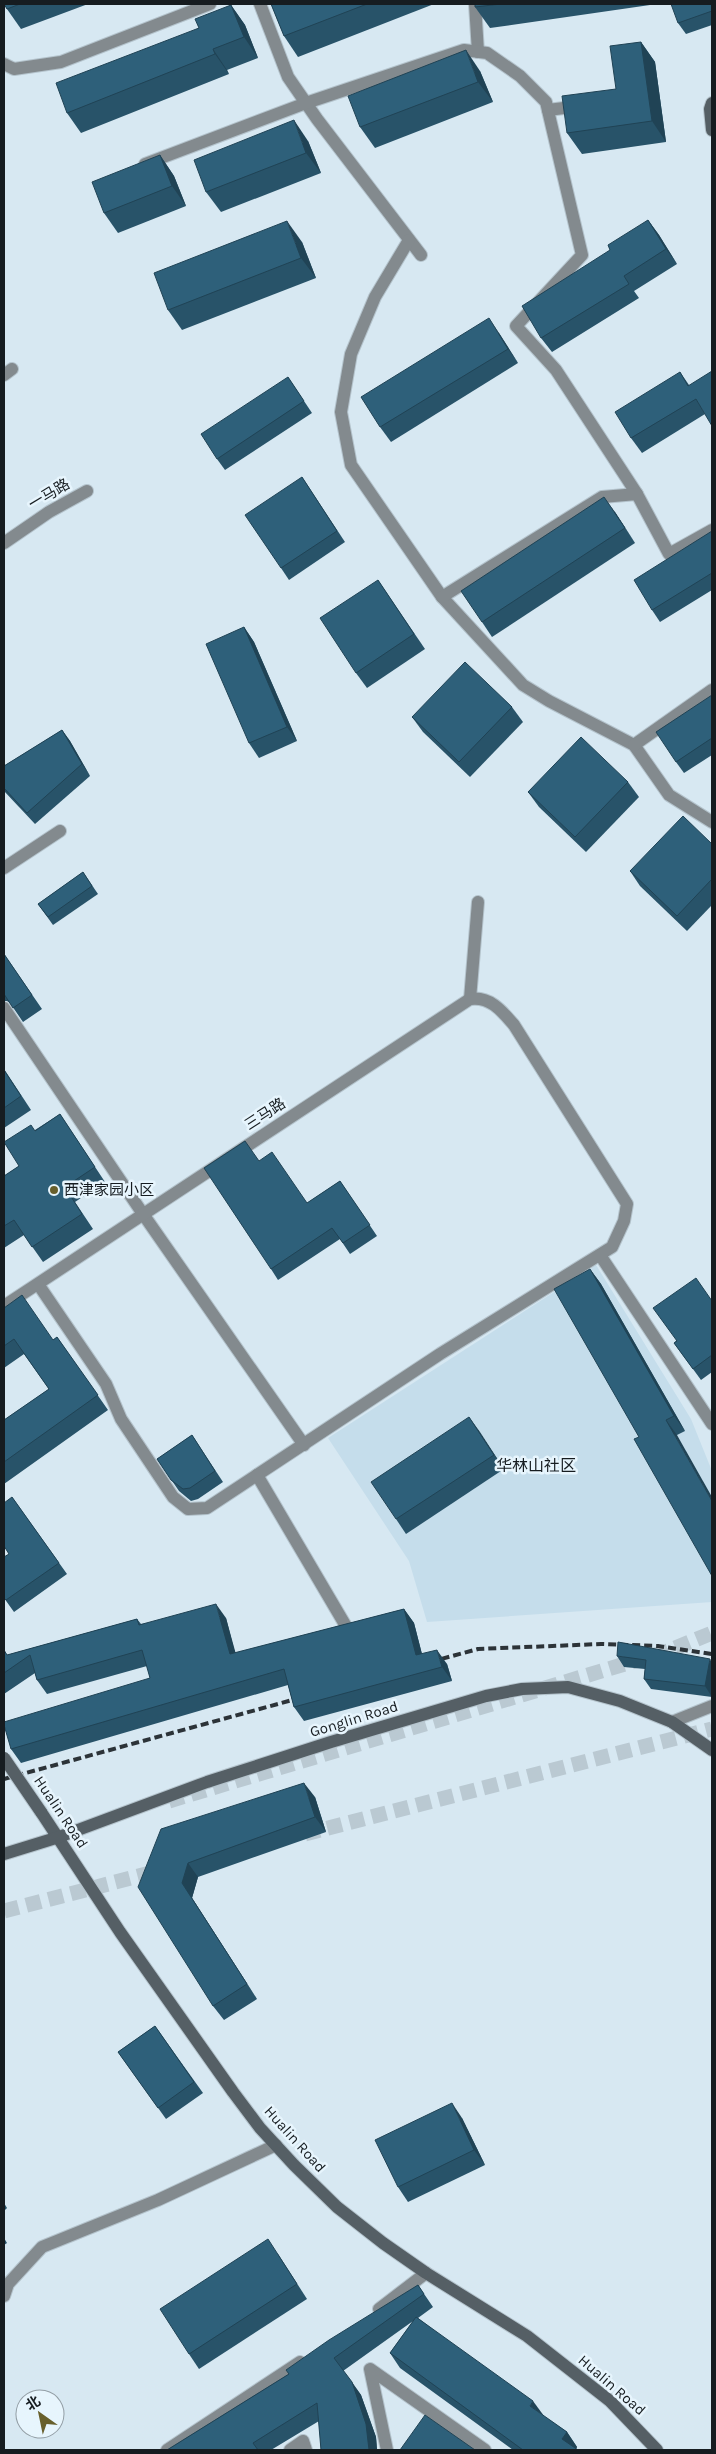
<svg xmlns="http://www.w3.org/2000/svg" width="716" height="2454" font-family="Karla,'Noto Sans SC',sans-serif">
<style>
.built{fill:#c5ddeb}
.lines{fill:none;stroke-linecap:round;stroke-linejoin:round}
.highway-tunnel{stroke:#bac9d2;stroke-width:15;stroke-dasharray:15 8;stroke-linecap:butt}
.street-casing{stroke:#b4c3cc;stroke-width:14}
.secondary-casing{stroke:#b4c3cc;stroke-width:14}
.street{stroke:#838a8e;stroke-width:12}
.secondary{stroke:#555f65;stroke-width:12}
.rail{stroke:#2c3338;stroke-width:4;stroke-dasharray:8 4;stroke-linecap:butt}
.secondary-bridge-casing{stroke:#b4c3cc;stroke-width:14;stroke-linecap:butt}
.secondary-bridge{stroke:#555f65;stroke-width:12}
.wall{fill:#285369}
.shaded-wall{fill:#204355}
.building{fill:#2e607a;stroke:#204355}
.poi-dot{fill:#675f2c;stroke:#e7f5fd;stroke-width:2}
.labels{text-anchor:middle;stroke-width:5;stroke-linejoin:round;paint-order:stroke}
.street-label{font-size:15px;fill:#161c20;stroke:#e7f5fd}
.poi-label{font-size:15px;fill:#161c20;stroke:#e7f5fd;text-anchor:start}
.neighbourhood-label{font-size:16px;fill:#161c20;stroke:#e7f5fd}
</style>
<rect width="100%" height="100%" fill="#d7e8f2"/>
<path class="built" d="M596 1265 691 1419 712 1471V1602L427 1622 409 1561 328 1438Z"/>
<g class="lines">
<g class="highway-tunnel">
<path d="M169 1801 668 1651 712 1633"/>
<path d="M305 1834 712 1729"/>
<path d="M4 1911 162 1870"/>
</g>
<defs>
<g id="street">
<path d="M260 4 288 77 317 119 421 255"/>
<path d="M475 4 478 52"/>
<path d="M4 64 14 69 61 62 210 4"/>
<path d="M548 110 580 106"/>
<path d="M145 164 306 103 464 50 487 53 520 76 546 102 582 255 516 326 556 370 637 494"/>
<path d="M409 240 375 297 351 354 341 412 351 465 442 597 523 685 549 701 634 745 669 795 712 822"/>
<path d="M4 375 12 369"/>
<path d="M4 543 49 512 87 491"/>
<path d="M442 597 602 497 637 494 669 554 712 530"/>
<path d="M634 745 712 690"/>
<path d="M4 868 60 831"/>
<path d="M470 999 478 902"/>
<path d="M4 1008 143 1214 304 1445"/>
<path d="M600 1255 712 1424"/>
<path d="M4 1306 470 999C490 996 502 1011 514 1025L627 1204 624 1221 612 1247 440 1354 207 1508 188 1509 173 1497 121 1419 106 1384 38 1284"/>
<path d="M257 1475 350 1633"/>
<path d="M672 1722 712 1706"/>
<path d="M4 2296 8 2284 42 2247 158 2200 276 2145"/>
<path d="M379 2309 426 2273"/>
<path d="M167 2450 300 2362"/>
<path d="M290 2450 303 2441 306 2450"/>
<path d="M387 2450 370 2369 485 2450"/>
</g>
<g id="secondary">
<path d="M712 103 710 109 712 130"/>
<path d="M41 1812 120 1932 233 2092 260 2128 294 2165 337 2207 383 2243 426 2273 527 2336 610 2401 657 2450"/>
<path d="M4 1854 59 1837 207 1782 331 1742 486 1696 522 1689 568 1687 620 1701 672 1722 712 1750"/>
</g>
</defs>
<use href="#street" class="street-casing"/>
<use href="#secondary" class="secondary-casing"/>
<use href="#street" class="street"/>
<use href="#secondary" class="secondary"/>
<g class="rail">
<path d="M430 1662 478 1649 601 1644 658 1646 712 1654"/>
<path d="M4 1779 307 1696"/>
</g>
<defs>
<path id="secondary-bridge" d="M4 1758 41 1812"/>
</defs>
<use href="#secondary-bridge" class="secondary-bridge-casing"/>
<use href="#secondary-bridge" class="secondary-bridge"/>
</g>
<g class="wall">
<path d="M4 4H88L21 29 7 9Z"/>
<path d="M271 4H434L298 57 284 36Z"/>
<path d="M475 4H650V5L490 28 475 7Z"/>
<path d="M712 4V25L686 34 678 23Z"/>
<path d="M231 5 245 25 258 58 227 70 229 74 81 133 67 113 199 28Z"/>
<path d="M641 42 655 62 666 142 582 154 567 133 616 89Z"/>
<path d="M480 71 493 102 375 148 360 127Z"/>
<path d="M308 141 321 173 221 212 206 192Z"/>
<path d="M160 155 174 176 186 206 118 233 104 213Z"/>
<path d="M648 220 659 235 677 264 634 291 639 298 552 352 541 338 610 250Z"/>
<path d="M302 242 316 278 182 330 168 310Z"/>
<path d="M499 333 518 363 391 442 380 427Z"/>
<path d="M680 372 689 385 705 414 642 453 631 438Z"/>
<path d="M288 377 312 413 225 470 217 459Z"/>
<path d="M302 477 345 542 289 580 281 568Z"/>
<path d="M615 512 635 543 492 637 482 622Z"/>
<path d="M712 531V590L660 622 652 610Z"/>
<path d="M378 580 425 649 367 688 356 673Z"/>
<path d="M244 627 254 642 297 741 259 758 249 743Z"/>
<path d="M712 695V755L684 773 676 762Z"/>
<path d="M512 707 523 722 470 777 423 732 412 717Z"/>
<path d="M62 730 70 741 90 776 35 824 4 791V766Z"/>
<path d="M628 782 639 797 586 852 539 807 528 792Z"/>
<path d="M712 844V905L687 931 640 886 630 871Z"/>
<path d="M83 872 98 894 53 925 38 904Z"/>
<path d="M4 954 42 1009 23 1022 10 1003 7 1001H4Z"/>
<path d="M4 1069 31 1110 4 1128Z"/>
<path d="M60 1114 105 1182 75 1202 93 1229 43 1262 24 1235 4 1248V1176L19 1166 35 1130Z"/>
<path d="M259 1161 307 1203 340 1181 377 1236 350 1254 340 1239 278 1280 271 1269Z"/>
<path d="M590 1269 601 1284 685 1431 677 1435 639 1437Z"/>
<path d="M712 1301V1372L701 1380 674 1343Z"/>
<path d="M4 1308 53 1340 57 1337 108 1410 4 1484V1420L49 1389 24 1354 4 1368Z"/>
<path d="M469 1417 504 1469 406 1534 396 1519Z"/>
<path d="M192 1435 223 1482 198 1499 191 1501 179 1491 157 1459Z"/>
<path d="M12 1497 67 1574 14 1612 4 1598 9 1554Z"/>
<path d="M404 1609 414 1623 422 1654 447 1664 452 1681 304 1721 294 1707 288 1685 21 1763 11 1749 150 1678 147 1666 47 1694 37 1680 35 1673 4 1694V1650L7 1655 137 1619 141 1624 226 1618 235 1653Z"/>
<path d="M617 1656 712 1663V1697L651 1689 644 1679 645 1669 624 1667Z"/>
<path d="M315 1797 326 1832 198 1877 192 1898 257 1999 224 2020 213 2006 161 1829Z"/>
<path d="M155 2026 203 2093 166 2119 118 2052Z"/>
<path d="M462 2118 485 2165 408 2202 398 2187Z"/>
<path d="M4 2203 7 2208 4 2211Z"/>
<path d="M4 2238 7 2243 4 2245Z"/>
<path d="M278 2254 307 2299 199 2369 189 2354Z"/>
<path d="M418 2285 433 2307 418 2318 542 2415 567 2432 577 2447 576 2449 578 2450H513L400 2368 390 2353 413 2321 343 2371 361 2395 376 2437 377 2450H321L319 2421 271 2450H167L289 2374Z"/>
</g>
<g class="shaded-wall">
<path d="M231 5 245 25 258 58 244 37Z"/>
<path d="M641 42 655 62 666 142 652 121Z"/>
<path d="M213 49 227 70 229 74 215 54Z"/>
<path d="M466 50 480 71 493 102 478 82Z"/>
<path d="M294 120 308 141 321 173 306 153Z"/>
<path d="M160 155 174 176 186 206 172 186Z"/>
<path d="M648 220 659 235 677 264 666 249Z"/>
<path d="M287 221 302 242 316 278 301 258Z"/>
<path d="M489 318 499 333 518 363 508 349Z"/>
<path d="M604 497 615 512 635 543 625 528Z"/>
<path d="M244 627 254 642 297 741 287 727Z"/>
<path d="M62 730 70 741 90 776 82 764Z"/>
<path d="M590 1269 601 1284 685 1431 674 1416Z"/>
<path d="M469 1417 480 1432 504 1469 494 1455Z"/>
<path d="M666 1420 677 1435 712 1497V1501Z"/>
<path d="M216 1604 226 1618 240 1669 230 1654Z"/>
<path d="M404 1609 414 1623 426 1670 416 1655Z"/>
<path d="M437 1650 447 1664 452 1681 442 1667Z"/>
<path d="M710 1659 712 1663V1697L705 1686Z"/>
<path d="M304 1783 315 1797 326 1832 315 1817Z"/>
<path d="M188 1863 198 1877 192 1898 257 1999 247 1984 182 1883Z"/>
<path d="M452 2103 462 2118 485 2165 474 2150Z"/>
<path d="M352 2382 361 2395 376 2437 377 2450H369Z"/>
<path d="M533 2401 544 2416 530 2406Z"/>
<path d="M567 2432 577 2447 575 2450 562 2439Z"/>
</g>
<g class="building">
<path d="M4 4H20L7 9Z"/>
<path d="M271 4H367L284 36Z"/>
<path d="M475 4H501L475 7Z"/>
<path d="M671 4H712V11L678 23Z"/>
<path d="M231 5 244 37 213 49 215 54 67 113 56 83 199 28 195 19Z"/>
<path d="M641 42 652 121 567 133 562 96 616 89 610 46Z"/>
<path d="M466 50 478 82 360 127 348 96Z"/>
<path d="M294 120 306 153 206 192 194 160Z"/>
<path d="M160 155 172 186 104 213 92 182Z"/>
<path d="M648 220 666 249 624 276 629 284 541 338 522 306 610 250 608 245Z"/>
<path d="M287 221 301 258 168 310 154 273Z"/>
<path d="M489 318 508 349 380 427 361 397Z"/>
<path d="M712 371V426L696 399 631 438 615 412 680 372 688 386Z"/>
<path d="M288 377 304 401 217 459 201 434Z"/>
<path d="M302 477 337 531 281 568 245 515Z"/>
<path d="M604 497 625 528 482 622 461 591Z"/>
<path d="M712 531V573L652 610 634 580Z"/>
<path d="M378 580 414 634 356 673 320 618Z"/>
<path d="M244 627 287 727 249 743 206 644Z"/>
<path d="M465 662 512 707 459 762 412 717Z"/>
<path d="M712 695V738L676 762 656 732Z"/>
<path d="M62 730 82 764 27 813 4 788V766Z"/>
<path d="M581 737 628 782 575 837 528 792Z"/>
<path d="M683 816 712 844V879L677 916 630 871Z"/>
<path d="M83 872 92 886 48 917 38 904Z"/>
<path d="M4 954 32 995 13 1008 4 994Z"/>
<path d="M4 1070 21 1096 4 1108Z"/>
<path d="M60 1114 95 1167 65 1187 82 1214 32 1247 14 1220 4 1226V1176L19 1166 4 1142 31 1125 35 1131Z"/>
<path d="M245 1141 259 1161 272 1152 307 1203 340 1181 370 1225 343 1243 332 1228 271 1269 204 1168Z"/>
<path d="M590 1269 674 1416 666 1420 712 1501V1576L634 1439 639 1437 554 1289Z"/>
<path d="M696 1278 712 1301V1355L693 1369 674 1343 677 1341 653 1308Z"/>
<path d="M22 1295 53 1340 57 1337 98 1395 4 1462V1420L49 1389 14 1339 4 1346V1308Z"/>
<path d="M469 1417 494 1455 396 1519 371 1482Z"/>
<path d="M192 1435 215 1471 190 1488 183 1489 171 1480 157 1459Z"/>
<path d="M12 1497 59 1563 6 1600 4 1598V1557L9 1554 4 1546V1503Z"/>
<path d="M216 1604 230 1654 404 1609 416 1655 437 1650 442 1667 294 1707 284 1669 11 1749 4 1725V1722L150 1678 142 1650 37 1680 30 1655 4 1673V1650L7 1655 137 1619 139 1625Z"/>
<path d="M618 1642 710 1659 705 1686 644 1679 646 1660 617 1656Z"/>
<path d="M304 1783 315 1817 188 1863 182 1883 247 1984 213 2006 138 1887 161 1829Z"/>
<path d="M155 2026 194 2082 158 2108 118 2052Z"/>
<path d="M452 2103 474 2150 398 2187 375 2140Z"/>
<path d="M268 2239 297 2284 189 2354 160 2309Z"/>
<path d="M418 2285 424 2294 334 2358 352 2382 366 2424 369 2450H321L317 2403 253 2443 258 2450H167L289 2374 286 2370 329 2340Z"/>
<path d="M416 2317 533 2401 530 2406 567 2432 562 2439 578 2450H523L390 2353Z"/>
<path d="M425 2415 475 2450H400Z"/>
</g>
<circle class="poi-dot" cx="54" cy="1190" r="5"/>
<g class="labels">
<g class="street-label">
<text transform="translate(49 494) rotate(-31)" y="5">一马路</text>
<text transform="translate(265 1114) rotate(-33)" y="5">三马路</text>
<text transform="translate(354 1719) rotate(-17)" y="5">Gonglin Road</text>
<text transform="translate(61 1812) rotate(56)" y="5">Hualin Road</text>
<text transform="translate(295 2139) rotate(48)" y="5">Hualin Road</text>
<text transform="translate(612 2385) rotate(41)" y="5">Hualin Road</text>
</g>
<g class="poi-label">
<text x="64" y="1195">西津家园小区</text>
</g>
<g class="neighbourhood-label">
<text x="536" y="1471">华林山社区</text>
</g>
</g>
<rect width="716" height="2454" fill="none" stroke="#161c20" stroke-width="10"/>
<g transform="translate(40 2414) rotate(327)"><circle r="24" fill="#e7f5fd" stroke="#939ea5"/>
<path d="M0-4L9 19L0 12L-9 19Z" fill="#675f2c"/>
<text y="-8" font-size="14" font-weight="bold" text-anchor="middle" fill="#161c20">北</text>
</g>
</svg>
